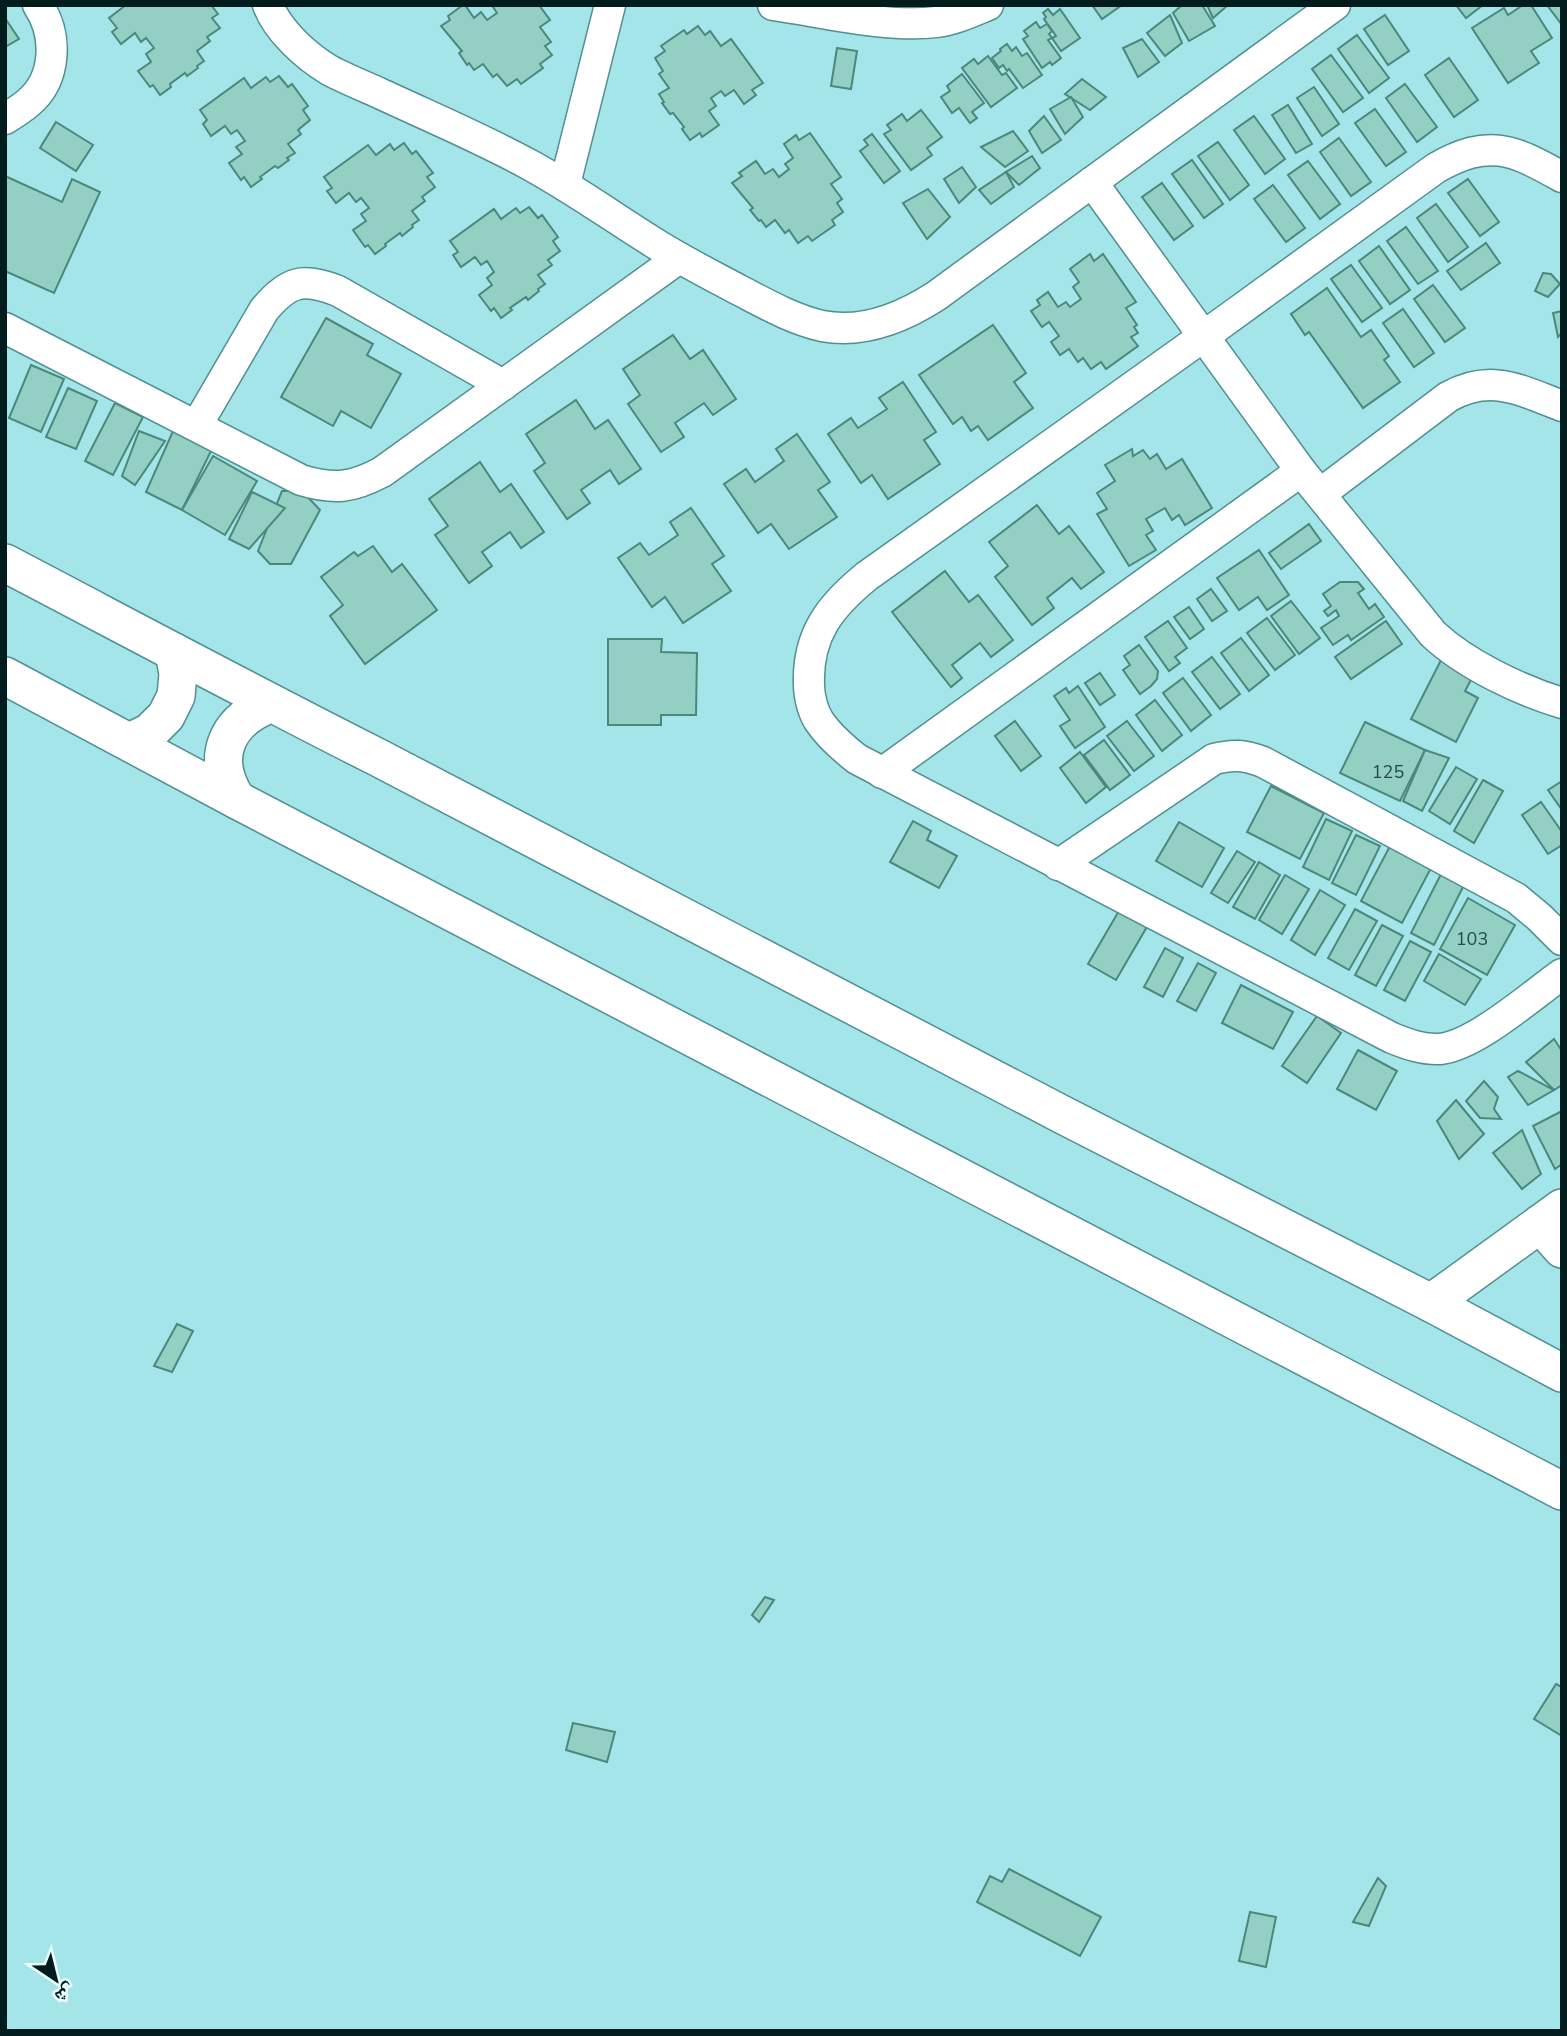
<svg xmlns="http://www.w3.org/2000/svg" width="1567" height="2036" font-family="'Nunito Sans','Noto Naskh Arabic',sans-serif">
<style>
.building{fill:#93d0c3;stroke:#4b877b;stroke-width:2}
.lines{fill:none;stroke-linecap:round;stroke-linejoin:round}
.minor-casing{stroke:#508f92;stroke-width:33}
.tertiary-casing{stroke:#508f92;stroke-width:40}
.minor{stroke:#fff;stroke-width:30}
.tertiary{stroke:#fff;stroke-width:37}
.labels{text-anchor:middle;stroke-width:6;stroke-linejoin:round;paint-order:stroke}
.number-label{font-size:18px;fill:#264946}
</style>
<rect width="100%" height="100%" fill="#a4e5e9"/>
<g class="building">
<path d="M126 5H211L218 14 212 18 220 28 207 37 210 41 197 51 204 61 197 66 198 68 187 76 185 73 170 84 171 87 160 95 153 85 150 87 138 71 151 62 146 54 154 48 146 38 141 42 135 33 121 44 112 32 117 28 109 18Z"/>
<path d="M463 5H465L474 18 481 12 487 20 497 13 493 7 496 5H539L550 20 540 27 551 42 545 46 552 55 540 64 543 68 521 84 517 79 507 86 497 74 493 77 483 64 474 70 469 63 467 65 459 53 462 51 441 26 450 20 448 16Z"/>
<path d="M1092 5H1122L1102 19Z"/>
<path d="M1182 5H1202L1215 26 1189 41 1173 13Z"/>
<path d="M1207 5H1228L1213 18Z"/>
<path d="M1456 5H1483L1466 18Z"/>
<path d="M1523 5H1531L1552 38 1531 51 1539 63 1508 83 1472 28 1504 8 1508 15Z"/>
<path d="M1547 5H1562V25Z"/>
<path d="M1048 9 1053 15 1060 9 1080 38 1061 51 1052 38 1056 36 1044 19 1046 17 1043 13Z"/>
<path d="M1170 15 1182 43 1165 56 1147 33Z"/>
<path d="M1385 15 1409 51 1388 65 1364 29Z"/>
<path d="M5 18 19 39 5 47Z"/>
<path d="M1036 22 1040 28 1047 24 1052 31 1049 34 1052 38 1048 40 1061 58 1052 65 1050 62 1042 68 1023 39 1028 36 1024 31Z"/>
<path d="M698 26 705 35 710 31 721 46 731 39 763 83 752 90 756 95 744 104 734 90 725 96 721 91 711 98 716 106 709 111 719 125 702 137 700 133 690 140 682 129 684 127 673 113 670 114 662 103 664 102 659 94 669 88 659 74 663 71 655 58 665 51 661 46 684 30 687 34Z"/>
<path d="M1357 35 1389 78 1369 93 1338 49Z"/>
<path d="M1142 39 1159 62 1138 77 1123 48Z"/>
<path d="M1007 44 1012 51 1016 47 1022 56 1027 53 1042 75 1023 88 1009 69 1007 71 1003 65 999 68 992 58 1001 51 1000 49Z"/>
<path d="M837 48 857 51 851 89 831 86Z"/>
<path d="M1331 55 1363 98 1343 112 1312 69Z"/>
<path d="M988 56 1002 75 1006 73 1017 88 991 107 962 68 974 59 978 64Z"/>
<path d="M1449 58 1478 100 1454 117 1425 75Z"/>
<path d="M962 74 984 103 972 112 977 118 970 123 959 108 952 113 941 97 950 91 947 86Z"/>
<path d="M279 76 288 87 292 84 308 106 303 110 310 120 298 130 301 134 288 144 295 153 287 158 289 160 278 168 275 166 260 177 262 179 251 187 244 177 241 180 229 163 242 154 236 147 245 141 237 130 231 134 225 126 211 136 203 124 207 120 200 110 244 78 251 88 266 77 270 82Z"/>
<path d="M1082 79 1106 97 1090 110 1065 94Z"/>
<path d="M1405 84 1437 127 1417 142 1386 98Z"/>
<path d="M1314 87 1339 124 1322 136 1297 98Z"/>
<path d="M1071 97 1083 117 1065 134 1050 109Z"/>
<path d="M1288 105 1312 144 1296 153 1272 115Z"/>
<path d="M1375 109 1406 152 1386 166 1355 123Z"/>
<path d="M921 110 942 137 927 148 932 155 911 170 884 134 891 130 887 125 902 114 907 121Z"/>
<path d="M1044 116 1061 140 1042 153 1029 131Z"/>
<path d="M1254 116 1285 159 1265 174 1234 130Z"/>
<path d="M56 122 93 145 76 171 40 148Z"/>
<path d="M1013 131 1028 151 1005 167 981 147Z"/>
<path d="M810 133 841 177 831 184 842 199 837 203 843 212 832 220 835 225 812 241 808 236 798 243 789 230 785 233 775 220 766 227 761 220 759 221 750 210 753 208 732 183 742 176 739 173 756 161 765 174 773 169 779 177 789 169 785 164 793 158 784 144 796 135 799 140Z"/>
<path d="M872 134 900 171 884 183 860 151 868 145 864 140Z"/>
<path d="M1339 138 1371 182 1351 196 1320 152Z"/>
<path d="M1218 142 1249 185 1230 200 1198 156Z"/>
<path d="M404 143 412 154 416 151 433 173 427 177 435 187 422 197 425 201 412 211 419 220 412 225 413 227 402 236 400 233 385 244 386 246 375 254 368 245 365 247 353 230 366 221 361 214 369 208 361 198 356 202 349 193 336 203 327 191 332 188 324 177 368 145 376 155 390 144 394 150Z"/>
<path d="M1032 156 1040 168 1019 185 1006 172Z"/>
<path d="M1192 160 1223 204 1204 218 1172 174Z"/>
<path d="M1308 161 1340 204 1320 219 1288 175Z"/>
<path d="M962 167 976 187 959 203 944 179Z"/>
<path d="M1006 172 1014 187 991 204 979 190Z"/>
<path d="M5 176 62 202 72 179 100 192 54 293 5 271Z"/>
<path d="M1468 179 1499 222 1480 236 1448 193Z"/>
<path d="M1162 183 1193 226 1174 240 1142 197Z"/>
<path d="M1273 185 1305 228 1286 242 1254 199Z"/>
<path d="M928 189 950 217 927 239 903 203Z"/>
<path d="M1436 204 1468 247 1448 262 1417 218Z"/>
<path d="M529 207 538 218 542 215 558 237 553 241 560 251 548 260 552 265 538 275 545 284 538 289 539 291 528 300 526 297 510 308 512 310 501 318 494 308 491 311 479 295 492 285 487 278 494 272 487 261 481 265 475 257 461 267 453 255 458 252 450 241 494 209 501 219 516 208 520 213Z"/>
<path d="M1406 227 1438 271 1418 284 1387 241Z"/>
<path d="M1486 243 1500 263 1461 290 1447 271Z"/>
<path d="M1379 246 1410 290 1390 304 1359 261Z"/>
<path d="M1090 254 1094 261 1103 254 1136 302 1126 308 1137 325 1134 327 1138 333 1131 337 1138 346 1106 369 1101 362 1091 369 1083 358 1078 362 1069 349 1060 355 1051 342 1059 336 1049 322 1042 327 1031 311 1040 305 1037 300 1048 292 1058 307 1066 302 1070 307 1081 299 1073 287 1079 282 1070 269Z"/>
<path d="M1351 265 1382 308 1362 322 1331 279Z"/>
<path d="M1543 273 1551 274 1560 284 1548 297 1535 291Z"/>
<path d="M1433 285 1465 328 1445 342 1414 299Z"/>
<path d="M1327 288 1361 337 1371 330 1389 356 1384 360 1400 382 1363 408 1309 332 1305 335 1291 314Z"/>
<path d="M1403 309 1434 353 1414 367 1383 323Z"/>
<path d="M1562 311V333L1558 337 1553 313Z"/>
<path d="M326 318 373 344 367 355 401 374 371 428 341 411 333 426 281 397Z"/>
<path d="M993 325 1026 373 1014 382 1033 408 988 440 978 426 971 431 962 417 953 424 919 375Z"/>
<path d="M673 335 690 359 703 350 736 399 713 415 704 403 675 423 684 437 661 452 628 404 640 395 623 369Z"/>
<path d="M31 365 64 379 41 432 9 418Z"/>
<path d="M903 382 936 432 924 440 940 464 888 499 872 475 861 483 828 434 851 418 858 428 887 409 879 398Z"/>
<path d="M68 388 97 401 76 449 46 437Z"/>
<path d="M576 400 595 429 608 420 641 469 619 484 610 470 581 490 590 503 567 519 534 471 545 463 526 434Z"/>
<path d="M115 403 143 417 113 475 85 461Z"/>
<path d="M139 431 165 441 135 485 122 476Z"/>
<path d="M173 431 212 449 182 510 146 492Z"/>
<path d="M797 434 830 482 818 490 837 517 789 549 771 524 758 533 724 484 746 469 755 482 784 461 776 449Z"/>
<path d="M1132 449 1133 456 1143 450 1150 459 1157 454 1166 469 1182 459 1212 508 1185 525 1179 515 1172 520 1165 508 1146 519 1153 531 1146 535 1156 550 1129 566 1097 514 1107 509 1097 493 1115 481 1105 465Z"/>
<path d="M213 456 257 481 225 535 182 510Z"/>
<path d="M480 462 500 492 511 484 544 532 521 548 510 532 482 552 492 566 469 583 435 535 448 526 429 499Z"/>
<path d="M282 491H302L320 510 291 564H270L258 551Z"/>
<path d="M252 492 285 508 249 549 229 539Z"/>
<path d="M1037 505 1059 534 1069 526 1104 572 1081 589 1072 578 1047 598 1054 608 1032 625 995 577 1008 566 989 542Z"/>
<path d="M691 508 724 556 712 564 731 591 683 623 665 597 652 607 618 558 640 543 649 555 678 535 670 522Z"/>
<path d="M1309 524 1321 541 1281 569 1269 553Z"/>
<path d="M373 546 392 572 402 564 437 610 365 664 330 616 343 605 321 577 354 552 358 556Z"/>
<path d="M1259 550 1289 595 1267 610 1258 597 1239 610 1217 578Z"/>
<path d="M945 571 969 602 978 595 1013 640 991 657 980 643 952 665 962 678 951 687 892 612Z"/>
<path d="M1340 582H1358L1364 589 1358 593 1369 609 1375 604 1384 617 1351 640 1348 635 1333 645 1321 628 1339 616 1336 610 1328 616 1324 611 1331 606 1323 594Z"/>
<path d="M1211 589 1227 611 1212 621 1197 599Z"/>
<path d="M1291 601 1320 638 1299 654 1271 616Z"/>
<path d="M1189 607 1204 629 1190 639 1174 617Z"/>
<path d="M1267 618 1295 655 1275 670 1247 633Z"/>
<path d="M1168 621 1187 648 1175 657 1180 663 1169 671 1145 637Z"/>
<path d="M1386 621 1402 644 1351 679 1335 657Z"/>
<path d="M1241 638 1269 675 1249 691 1221 653Z"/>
<path d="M608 639H662L661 652 697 653 696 715H661V725H608Z"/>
<path d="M1139 645 1158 671 1157 679 1151 686 1140 694 1123 670 1130 665 1124 656Z"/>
<path d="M1212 657 1240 694 1220 709 1192 672Z"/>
<path d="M1442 658 1474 674 1465 691 1478 698 1456 742 1411 719Z"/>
<path d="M1100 673 1115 695 1100 705 1085 683Z"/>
<path d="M1183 678 1211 715 1191 731 1163 693Z"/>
<path d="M1078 686 1105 727 1075 748 1060 726 1070 720 1054 696 1066 688 1069 693Z"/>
<path d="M1155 700 1182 735 1162 751 1136 715Z"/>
<path d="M1015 721 1041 756 1021 771 995 736Z"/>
<path d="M1127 721 1154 756 1134 771 1107 736Z"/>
<path d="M1365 722 1425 750 1400 801 1340 773Z"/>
<path d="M1104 740 1130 775 1110 790 1084 755Z"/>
<path d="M1425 750 1449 758 1422 811 1403 801Z"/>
<path d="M1080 752 1106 787 1086 803 1060 768Z"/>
<path d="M1456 767 1477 779 1450 824 1429 811Z"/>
<path d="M1483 780 1503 791 1474 843 1454 831Z"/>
<path d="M1562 781V810L1548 790Z"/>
<path d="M1271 786 1324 813 1300 859 1247 832Z"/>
<path d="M1541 802 1562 832V845L1548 854 1522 815Z"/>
<path d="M1326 819 1352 831 1329 880 1303 867Z"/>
<path d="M913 821 931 831 927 840 957 856 939 888 890 862Z"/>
<path d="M1179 822 1224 848 1202 887 1156 861Z"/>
<path d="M1356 835 1380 846 1356 895 1332 883Z"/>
<path d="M1390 846 1431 868 1402 923 1361 901Z"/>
<path d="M1237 851 1255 862 1228 903 1211 893Z"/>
<path d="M1259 862 1280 875 1255 919 1233 907Z"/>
<path d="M1441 874 1464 885 1434 945 1411 933Z"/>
<path d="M1285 875 1309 889 1282 934 1259 920Z"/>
<path d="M1320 890 1345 905 1315 955 1291 940Z"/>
<path d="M1468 898 1515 925 1487 975 1440 949Z"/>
<path d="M1120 909 1148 925 1116 980 1088 964Z"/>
<path d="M1355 909 1377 921 1349 970 1328 958Z"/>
<path d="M1382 925 1403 936 1376 986 1355 975Z"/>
<path d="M1410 941 1431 952 1405 1001 1384 990Z"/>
<path d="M1165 948 1183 958 1163 997 1144 987Z"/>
<path d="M1439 954 1481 979 1465 1005 1424 981Z"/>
<path d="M1198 963 1216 973 1196 1011 1177 1001Z"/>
<path d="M1241 985 1293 1012 1273 1049 1222 1023Z"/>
<path d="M1317 1016 1341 1033 1307 1083 1282 1066Z"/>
<path d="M1554 1039 1562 1051V1085L1554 1090 1526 1062Z"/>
<path d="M1358 1050 1397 1071 1376 1110 1337 1089Z"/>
<path d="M1518 1071 1554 1090 1528 1105 1508 1077Z"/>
<path d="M1484 1081 1498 1097 1494 1109 1501 1119 1480 1118 1466 1101Z"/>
<path d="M1456 1100 1484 1134 1459 1159 1437 1121Z"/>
<path d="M1562 1111V1164L1555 1169 1533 1126Z"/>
<path d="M1522 1130 1541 1174 1522 1189 1493 1153Z"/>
<path d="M177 1324 193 1331 172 1372 154 1366Z"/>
<path d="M765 1597 774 1600 759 1622 752 1615Z"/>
<path d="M1556 1684 1562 1687V1736L1534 1719Z"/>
<path d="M573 1723 615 1732 607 1762 566 1750Z"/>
<path d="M1009 1869 1101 1917 1080 1956 977 1902 990 1876 1002 1882Z"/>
<path d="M1378 1878 1386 1886 1369 1926 1353 1922Z"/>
<path d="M1250 1912 1276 1917 1266 1967 1239 1961Z"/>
</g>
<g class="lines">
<defs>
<g id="minor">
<path d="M268 5C278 31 306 56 329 70 344 78 361 85 377 92 428 116 481 138 530 165 574 189 614 218 656 244 683 261 711 275 739 290 766 304 792 319 822 326 863 334 902 318 936 296L1335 5"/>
<path d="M773 5C822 12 888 28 936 22 954 20 971 12 988 5"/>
<path d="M5 119C13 114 21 109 28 103 57 79 58 35 38 5"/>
<path d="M1562 177C1512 149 1489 138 1436 168L1204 336 867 576C830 606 807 635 809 685 809 696 813 712 819 721 829 736 843 748 857 759L1392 1038C1407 1044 1423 1050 1440 1049 1476 1045 1531 996 1562 974"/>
<path d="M1092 182 1301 471 1433 634C1465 664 1519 690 1562 703"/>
<path d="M565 184 610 5"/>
<path d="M5 328 301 480C334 490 352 488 382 472L679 258"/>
<path d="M197 425 264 310C288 281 303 277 338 291L503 385"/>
<path d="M1320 494 1448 397C1491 373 1520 390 1562 406"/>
<path d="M882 773 1301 471"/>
<path d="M1058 865 1214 759C1233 754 1245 755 1263 762L1516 898 1539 917 1562 940"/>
</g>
<g id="tertiary">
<path d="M5 563C129 628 252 694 377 757L1063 1115 1431 1303 1562 1373"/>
<path d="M5 676 237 800 1562 1491"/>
<path d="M130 742 150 732 166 716 176 696 178 674 174 652"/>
<path d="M237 800C210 759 225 721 270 704"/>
<path d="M1540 1224 1562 1249"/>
<path d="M1431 1303 1562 1208"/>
</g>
</defs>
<use href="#minor" class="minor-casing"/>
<use href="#tertiary" class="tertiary-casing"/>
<use href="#minor" class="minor"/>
<use href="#tertiary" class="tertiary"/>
</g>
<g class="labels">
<g class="number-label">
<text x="1388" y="778">125</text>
<text x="1472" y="945">103</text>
</g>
</g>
<rect width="1567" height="2036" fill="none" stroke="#021c1d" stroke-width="14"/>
<g transform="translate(56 1980) rotate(145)" stroke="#eafdfe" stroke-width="5" paint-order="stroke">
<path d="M0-5L12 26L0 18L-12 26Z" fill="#021c1d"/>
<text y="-10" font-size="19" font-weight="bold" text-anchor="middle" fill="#021c1d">ش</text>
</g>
</svg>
